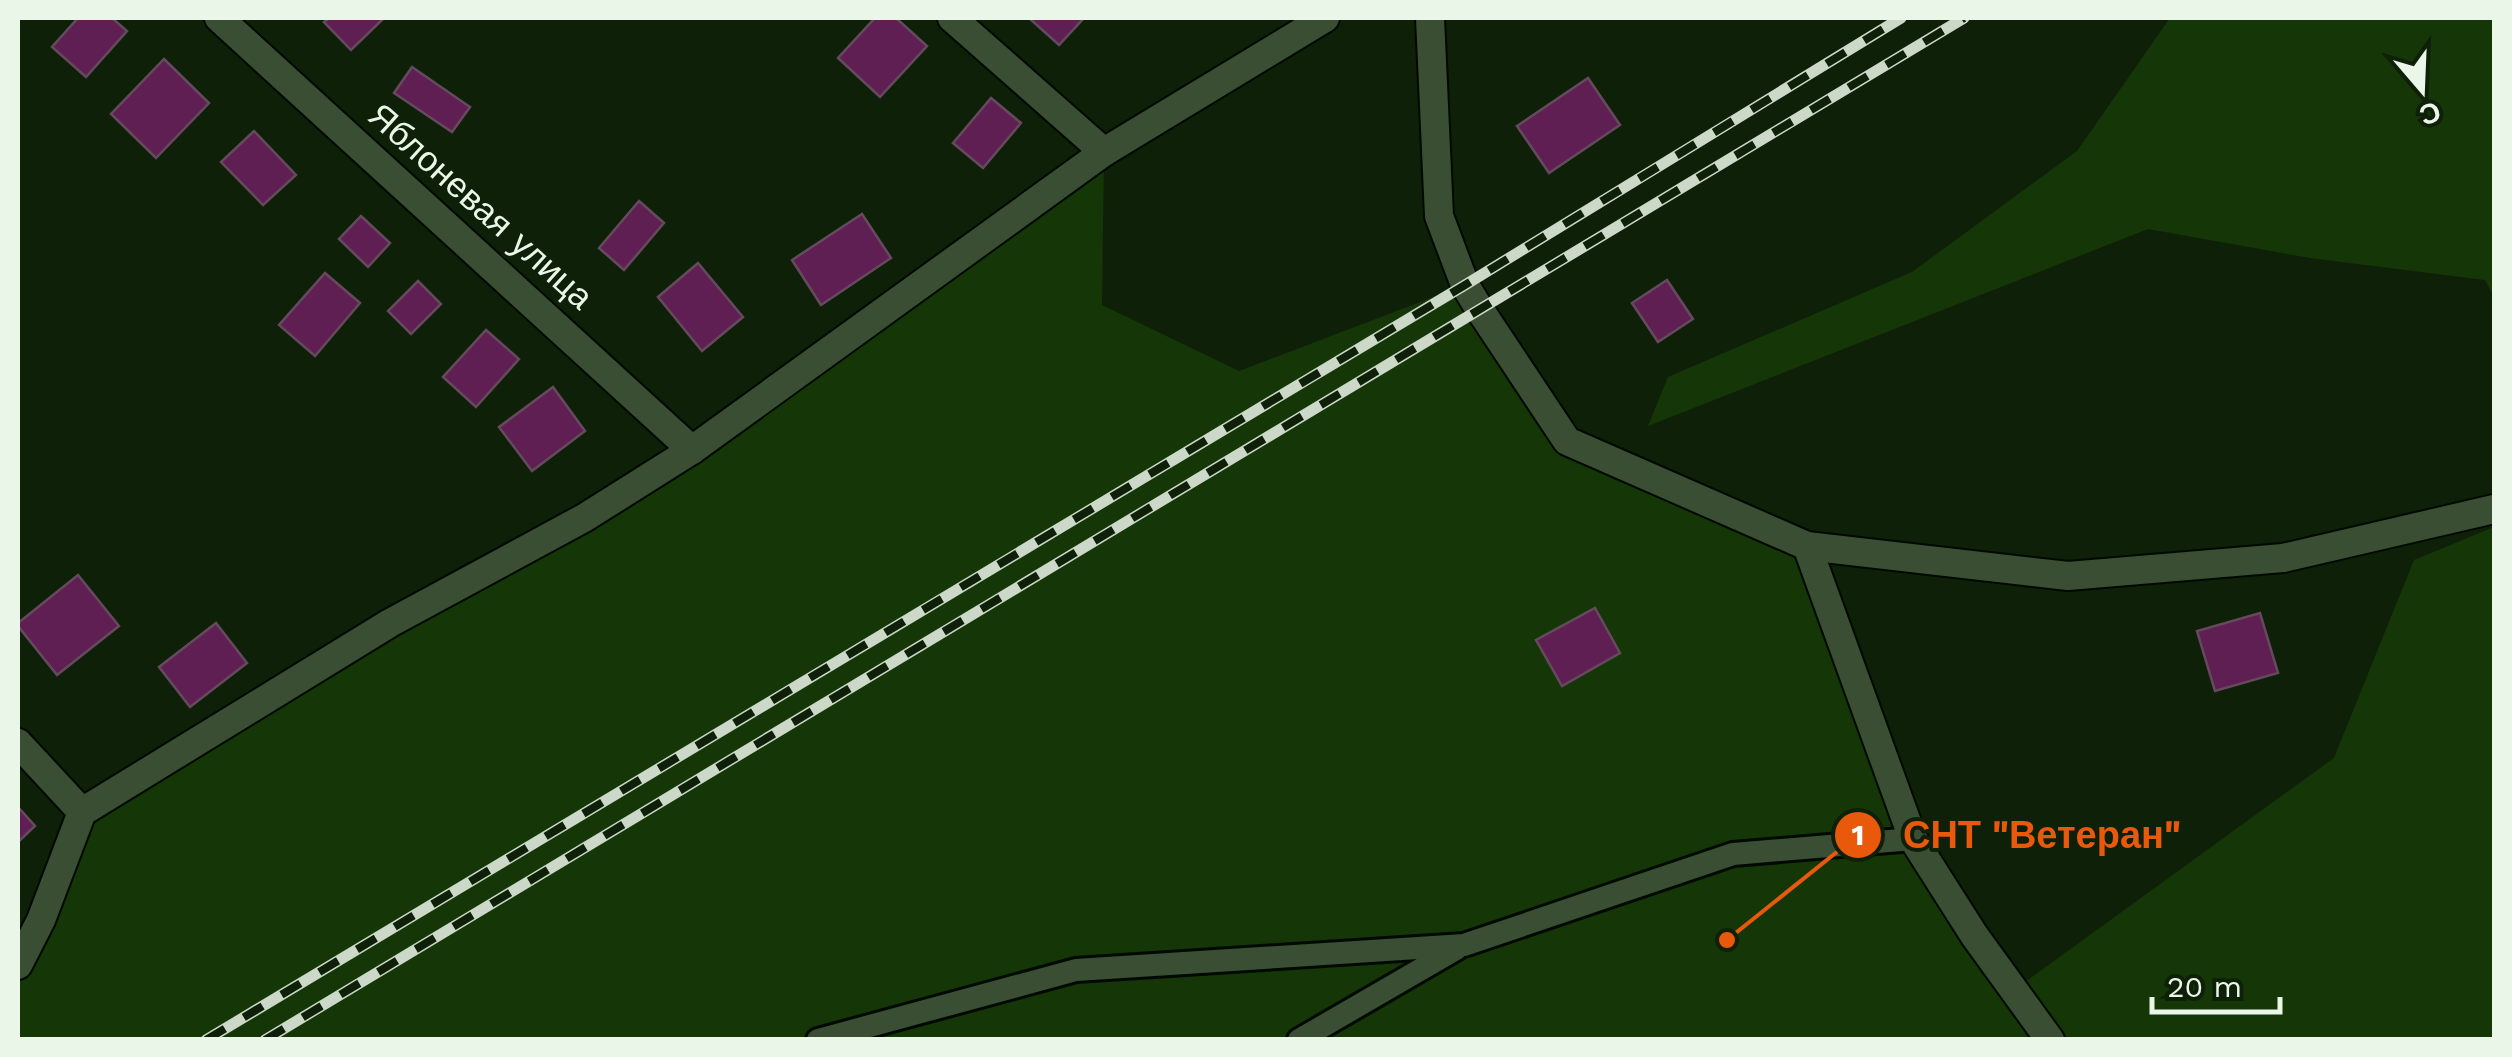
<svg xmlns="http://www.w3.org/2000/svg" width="2512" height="1057" font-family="'Work Sans',sans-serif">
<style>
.green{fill:#153707}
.building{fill:#5f1f52;stroke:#654a5e;stroke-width:2.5}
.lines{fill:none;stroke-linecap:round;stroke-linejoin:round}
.service-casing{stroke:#000900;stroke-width:28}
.minor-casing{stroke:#000900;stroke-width:32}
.service{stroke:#3a4e34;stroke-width:22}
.minor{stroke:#3a4e34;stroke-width:28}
.rail-casing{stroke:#ccd8c8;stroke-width:11}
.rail{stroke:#0f2009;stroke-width:8;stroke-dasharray:22;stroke-linecap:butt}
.labels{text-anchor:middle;stroke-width:8;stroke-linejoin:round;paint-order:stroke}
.street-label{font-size:35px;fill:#eaf6e7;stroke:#0f2009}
.leader{fill:none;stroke:#e8590c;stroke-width:4}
.callout-dot{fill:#e8590c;stroke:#0f2009;stroke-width:4}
.mark-label{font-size:30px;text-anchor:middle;font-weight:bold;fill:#fff}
.callout-label{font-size:38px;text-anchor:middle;font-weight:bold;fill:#e8590c;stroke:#0f2009;stroke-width:8;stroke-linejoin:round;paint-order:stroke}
</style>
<rect width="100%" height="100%" fill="#0f2009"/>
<g class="green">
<path d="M2170 18H2494V297L2485 280 2310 258 2148 229 1648 426 1668 377 1912 272 2077 151Z"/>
<path d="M1104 152 1102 305 1239 371 1465 285 1567 441 1807 546 1913 839 2014 990 2334 758 2414 560 2494 527V1039L18 1040V965L82 812 584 518Z"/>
</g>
<g class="building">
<path d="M78 18H112L127 31 86 77 52 47Z"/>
<path d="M329 18H384L351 50 324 22Z"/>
<path d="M875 18H896L927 46 880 97 838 58Z"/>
<path d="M1029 18H1084L1059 45Z"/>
<path d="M164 59 209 103 156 158 111 114Z"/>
<path d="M412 67 470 107 452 132 394 93Z"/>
<path d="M1588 78 1620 125 1549 173 1517 126Z"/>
<path d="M991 98 1021 123 983 168 953 143Z"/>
<path d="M254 131 296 175 263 205 221 162Z"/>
<path d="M639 201 664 223 624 270 599 248Z"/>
<path d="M862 214 891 258 821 305 792 260Z"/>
<path d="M361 216 390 243 368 267 339 239Z"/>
<path d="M698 263 743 317 702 351 658 297Z"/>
<path d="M325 273 360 303 315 356 279 325Z"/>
<path d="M1667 280 1693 319 1658 342 1632 303Z"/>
<path d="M418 281 441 304 411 334 388 311Z"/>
<path d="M486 330 519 359 476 407 443 377Z"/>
<path d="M553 387 585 431 532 471 499 427Z"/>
<path d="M78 575 119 626 57 675 18 626V623Z"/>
<path d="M1595 608 1620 653 1562 686 1536 640Z"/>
<path d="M2260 613 2278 673 2215 691 2197 631Z"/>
<path d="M216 623 247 663 190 707 159 667Z"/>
<path d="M18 807 35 826 18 842Z"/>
</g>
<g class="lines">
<defs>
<g id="service">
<path d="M818 1040 1076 970 1464 945 1733 854 1913 839"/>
<path d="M1299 1040 1456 949"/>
</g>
<g id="minor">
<path d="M219 18 692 450"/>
<path d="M952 18 1104 152"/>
<path d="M1430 18 1439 216 1465 285 1480 310 1567 441 1807 546 2068 576 2283 558 2494 509"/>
<path d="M1807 546 1913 839 1974 935 2050 1040"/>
<path d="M18 743 82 812"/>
<path d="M82 812 390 623 584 518 692 450 1104 152 1325 18"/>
<path d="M18 965 41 920 82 812"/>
</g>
</defs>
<use href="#service" class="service-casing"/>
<use href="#minor" class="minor-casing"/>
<use href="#service" class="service"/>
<use href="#minor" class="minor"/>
<defs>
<g id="rail">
<path d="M206 1040 1465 285 1901 18"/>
<path d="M265 1040 1964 18"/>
</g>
</defs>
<use href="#rail" class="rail-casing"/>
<use href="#rail" class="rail"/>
</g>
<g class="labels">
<g class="street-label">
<text transform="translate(481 206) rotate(42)" y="12">Яблоневая улица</text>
</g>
</g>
<path class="leader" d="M1727 940L1858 835"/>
<g class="callout-dot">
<circle cx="1727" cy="940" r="10"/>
<circle cx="1858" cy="835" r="25"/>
</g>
<g class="mark-label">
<text x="1858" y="845">1</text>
</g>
<g class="callout-label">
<text x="2042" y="848">СНТ "Ветеран"</text>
</g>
<rect width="2512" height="1057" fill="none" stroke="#eaf6e7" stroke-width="40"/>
<g transform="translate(2422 90) rotate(161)" stroke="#0f2009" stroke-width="8" paint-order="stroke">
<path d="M0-8L18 38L0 25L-18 38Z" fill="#eaf6e7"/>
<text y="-15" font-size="28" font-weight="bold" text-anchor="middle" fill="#eaf6e7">С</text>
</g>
<path d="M2152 997v15h128v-15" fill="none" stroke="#eaf6e7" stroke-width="5"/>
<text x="2167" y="997" font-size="30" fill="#eaf6e7" stroke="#0f2009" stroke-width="8" paint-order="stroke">20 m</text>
</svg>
